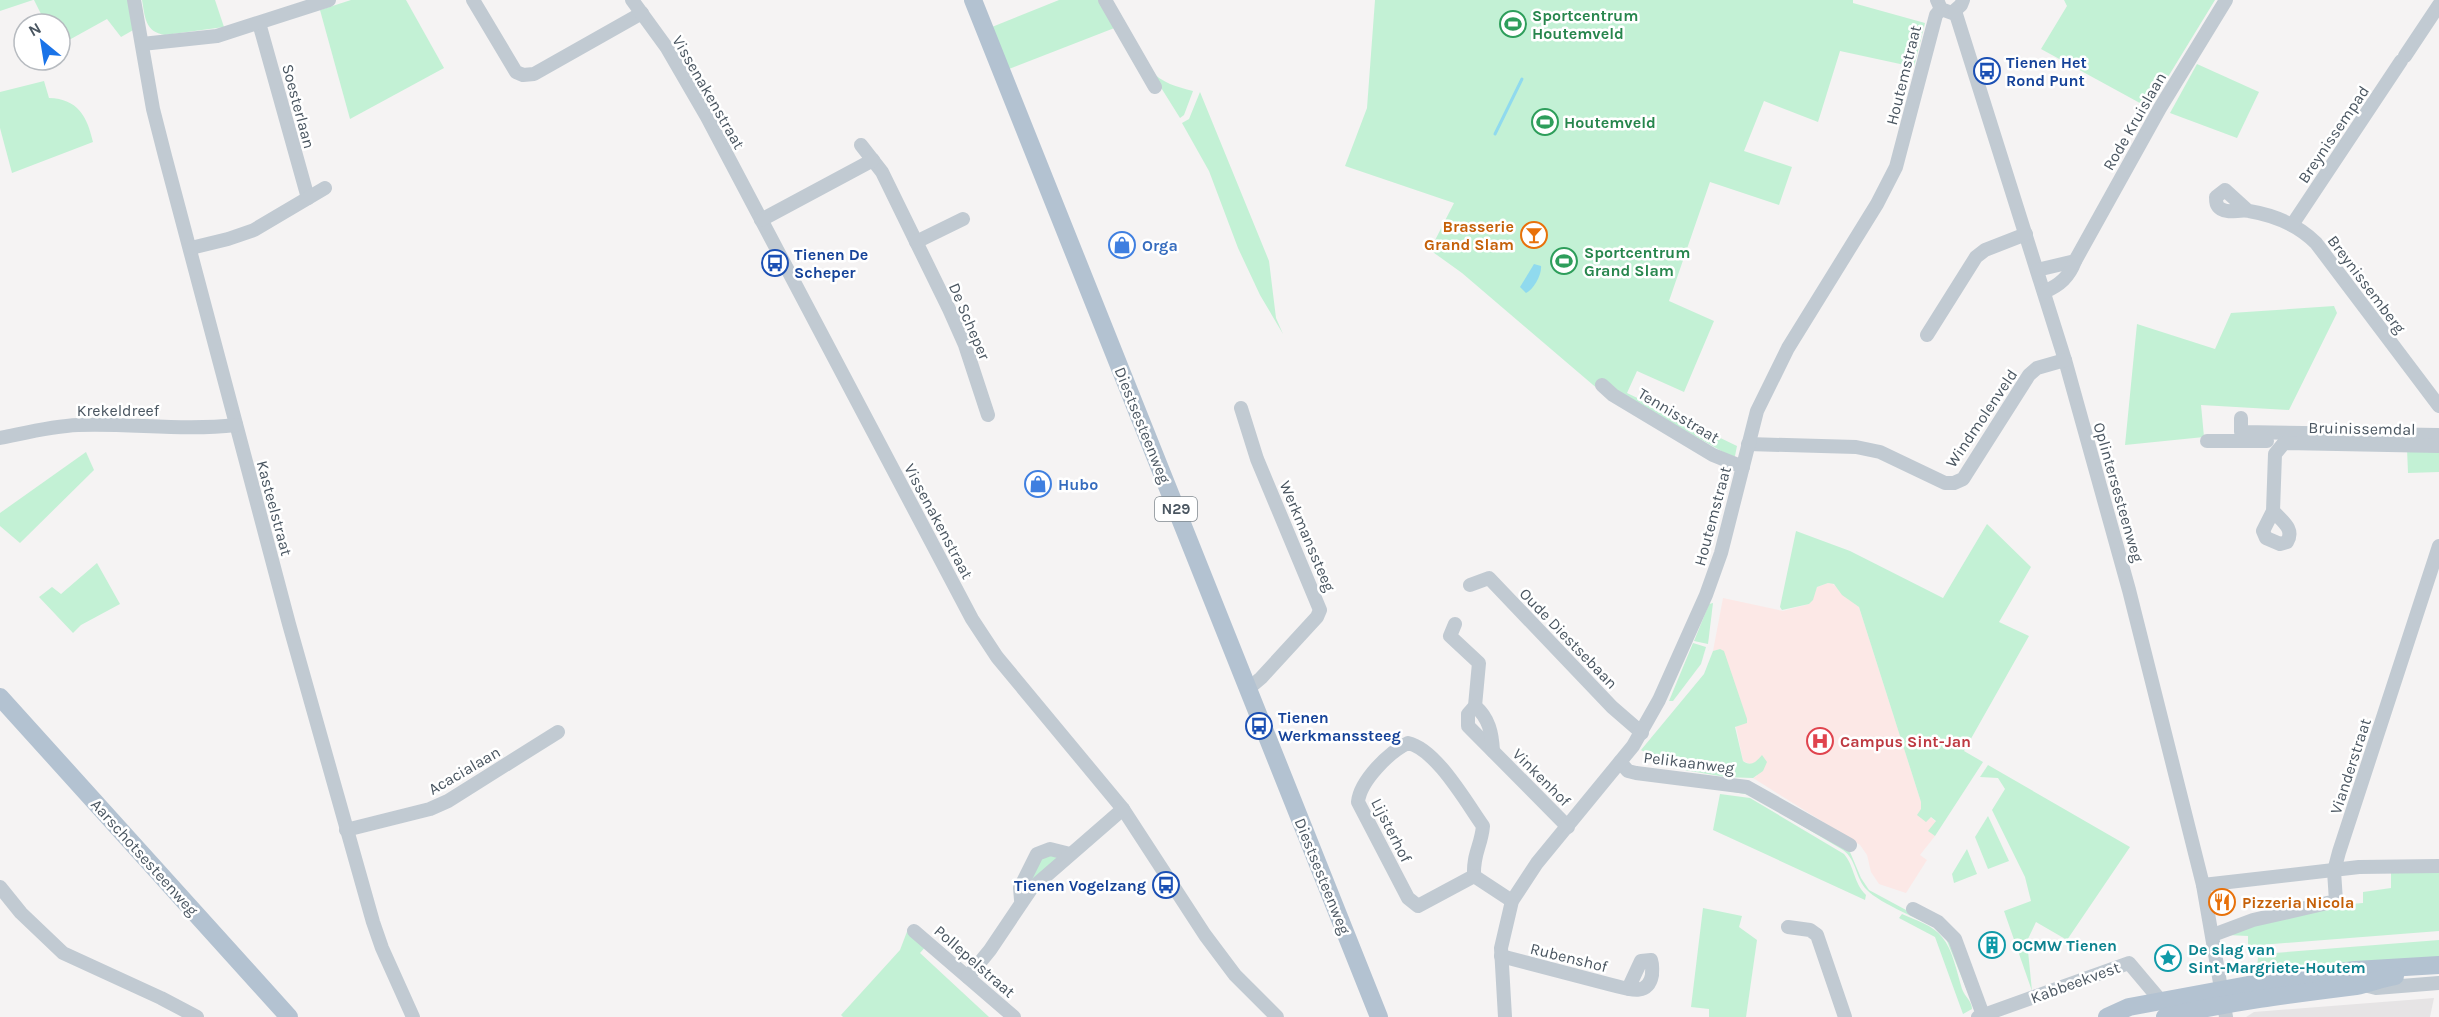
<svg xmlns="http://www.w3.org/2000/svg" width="2439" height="1017" font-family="Karla,sans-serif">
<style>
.education{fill:#e6e4e5}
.medical{fill:#fce8e6}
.green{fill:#c3f1d5}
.water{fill:#90daee}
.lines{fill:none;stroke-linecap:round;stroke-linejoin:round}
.stream{stroke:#90daee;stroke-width:3}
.minor{stroke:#c1cad2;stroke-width:14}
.major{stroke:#b3c2d1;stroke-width:18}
.labels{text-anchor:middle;stroke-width:5;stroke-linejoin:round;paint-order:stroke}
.shield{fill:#fff;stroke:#808990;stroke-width:1.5}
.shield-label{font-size:15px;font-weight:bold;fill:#4a5661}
.leisure-label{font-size:16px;font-weight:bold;fill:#27864d;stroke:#fff;text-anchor:start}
.transit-label{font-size:16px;font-weight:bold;fill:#164399;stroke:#fff;text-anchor:start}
.street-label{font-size:16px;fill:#4a5661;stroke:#fff}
.food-label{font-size:16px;font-weight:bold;fill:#c56008;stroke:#fff;text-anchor:end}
.shop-label{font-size:16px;font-weight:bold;fill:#366cbe;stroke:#fff;text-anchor:start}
.health-label{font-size:16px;font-weight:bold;fill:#be3a42;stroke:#fff;text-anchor:start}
.culture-label{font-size:16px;font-weight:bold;fill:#0d838f;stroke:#fff;text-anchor:start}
</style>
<rect width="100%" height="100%" fill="#f5f3f3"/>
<path class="education" d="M2434 998 2430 1017H2246L2254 1012Z"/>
<path class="medical" d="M1828 583 1833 584 1859 607 1921 802V809L1936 822 1929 831 1935 836 1920 855 1927 860 1906 893 1879 884 1871 872 1867 855 1860 845 1753 778 1757 776 1756 763 1750 764 1743 761 1720 649 1713 651 1723 598 1783 611 1809 604 1817 587Z"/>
<g class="green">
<path d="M0 0H33L0 11Z"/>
<path d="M34 0H129L135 29 121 37 107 19 60 45V24H46Z"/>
<path d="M142 0H215L224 27 165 35C145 32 145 17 142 0Z"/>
<path d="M351 0H406L444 68 350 119 320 10Z"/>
<path d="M1059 0H1101L1117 27 1009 69 992 27Z"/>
<path d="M1375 0H1853V3L1925 23 1914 67 1840 51 1818 122 1764 101 1744 151 1792 167 1779 205 1710 182 1669 301 1714 321 1684 392 1637 371 1627 393 1737 446 1735 456H1730L1619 393 1606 396 1462 273 1430 250 1454 203 1345 166 1367 108Z"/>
<path d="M2064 0H2215L2149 108 2041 49 2067 6Z"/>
<path d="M2197 64 2259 92 2237 138 2170 113Z"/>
<path d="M1150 70C1162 83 1177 87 1193 91L1184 115 1180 118Z"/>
<path d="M44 81 49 98C78 99 87 116 93 142L12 173 0 128V92Z"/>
<path d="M1200 92 1269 261 1276 318 1283 334 1260 295 1238 248 1209 171 1182 123 1189 119Z"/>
<path d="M2334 306 2337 313 2289 410 2201 405 2204 437 2125 445 2137 324 2215 349 2231 313Z"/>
<path d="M2407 448 2439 449V472L2408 473Z"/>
<path d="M86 452 94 470 20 543 0 526V513Z"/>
<path d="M1987 524 2031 567 1999 622 2029 636 1964 751 1983 762 1935 836 1928 831 1936 821 1931 817 1926 822 1917 815 1921 809V802L1859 607 1842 595 1834 584 1828 583 1817 587 1813 600 1809 604 1782 610 1780 607 1796 531 1850 551 1943 598Z"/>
<path d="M97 563 120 604 81 625 73 633 39 597 52 587 61 594Z"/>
<path d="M1713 603 1708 644 1694 641 1709 604Z"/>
<path d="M1693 643 1706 647 1701 664 1673 701H1669Z"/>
<path d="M1720 649 1724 651 1747 719V723L1735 727 1743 761C1751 767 1756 762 1762 755L1767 762 1763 771 1753 778 1725 777 1673 768 1641 750 1704 674 1713 651Z"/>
<path d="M1988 765 2130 847 2067 940 2036 922 2027 941 2032 991 2004 911 2031 901 2025 877 1992 810 2005 789 1998 778 1980 777Z"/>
<path d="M1723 787 1753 793 1850 852 1861 878 1869 890 1945 931 1953 944 1974 1000 1968 993 1943 931C1925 922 1879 903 1867 890 1855 878 1857 860 1843 850L1750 795 1722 790Z"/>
<path d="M1720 794 1750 798 1844 854C1855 867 1853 882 1866 895L1865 900 1713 830Z"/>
<path d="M1988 816 2009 861 1988 869 1975 837Z"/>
<path d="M1967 849 1977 874 1954 883 1952 874Z"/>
<path d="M1040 855 1057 856V859L1030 884Z"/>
<path d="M2439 872V931L2248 946V936L2227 935C2268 916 2318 906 2363 903V892L2391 888V873Z"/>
<path d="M1703 908 1742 916 1739 927 1757 940 1746 1017H1709V1009L1691 1007Z"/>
<path d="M1902 914C1915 920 1933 925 1942 937 1953 950 1957 973 1962 989 1965 997 1972 1001 1972 1009L1963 1014 1935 937 1899 918Z"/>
<path d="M908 929 927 945 920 953 989 1017H843L841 1015 900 950Z"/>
<path d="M2439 940V962L2263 976 2262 970 2257 969 2258 957 2261 954Z"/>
</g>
<path class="water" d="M1534 264 1541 266C1542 274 1534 289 1526 293L1520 287Z"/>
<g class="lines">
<path class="stream" d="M1495 134 1522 79"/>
<g class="minor">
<path d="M134 0 153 109 165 156 289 624 373 922 382 948 413 1017"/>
<path d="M473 0 516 72 523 75 534 74 642 13"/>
<path d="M632 0 667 48 707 117 972 619 997 657 1123 809 1205 935 1235 975 1277 1017"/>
<path d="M1105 0 1155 87"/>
<path d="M1937 0 1941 9 1952 13 1961 5 1963 0"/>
<path d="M1955 11 2065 360 2129 590 2203 885 2226 1017"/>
<path d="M259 23 308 198"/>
<path d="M142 44 217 36 329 0"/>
<path d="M2405 56 2439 5"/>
<path d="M861 145 882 172 949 309 965 345 988 415"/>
<path d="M2247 210 2225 190 2216 197C2216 202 2216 206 2221 209 2229 214 2240 209 2249 211 2273 215 2298 225 2316 243L2439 406"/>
<path d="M761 220 873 160"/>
<path d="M2292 225 2401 61"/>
<path d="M916 242 963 219"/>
<path d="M191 248 228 239 254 230 325 188"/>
<path d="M2037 270 2075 261"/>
<path d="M2044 292C2060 285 2069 277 2075 261L2160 108 2226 0"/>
<path d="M1927 335 1976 257 1985 250 2026 234"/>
<path d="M1602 385 1613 395 1713 455 1743 467"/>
<path d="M1241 408 1257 459 1320 610 1317 617 1261 678 1248 689"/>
<path d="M2241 418V432L2439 435"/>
<path d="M0 438C25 433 52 426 78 425 131 423 183 431 236 425"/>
<path d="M2207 441H2267"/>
<path d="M1748 444 1856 447 1880 452 1945 483H1954L1963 479 2029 375 2037 368 2065 360"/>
<path d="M2273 511C2282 521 2295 529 2287 542L2280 544 2266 538 2263 531 2273 511 2275 454 2284 443 2439 446"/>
<path d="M1470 585 1489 578 1612 707 1642 733"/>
<path d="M1455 624 1450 636 1479 663 1475 706 1468 714V726L1568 827"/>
<path d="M1475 706C1489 718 1492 733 1493 751"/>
<path d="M1408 743C1436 749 1466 802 1483 826 1481 847 1473 853 1474 876L1418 906 1408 898 1358 802C1360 781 1389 752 1408 743Z"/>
<path d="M1620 762 1628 771 1636 773 1747 787 1850 845"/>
<path d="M346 830 430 809 448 801 558 732"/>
<path d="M1474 876 1512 901"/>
<path d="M2203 885 2359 867 2439 866"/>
<path d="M0 887 21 913 63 953 161 998 197 1017"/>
<path d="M1021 900 1020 888 1037 854 1050 849 1070 854"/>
<path d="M1913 909 1938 922 1955 939 1983 1015"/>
<path d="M1788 927 1810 930 1817 935 1845 1017"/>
<path d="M914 931 1014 1017"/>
<path d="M2213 935 2253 920 2336 901 2334 871 2339 852 2439 546"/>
<path d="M1501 956 1612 985C1628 989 1648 997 1652 975 1652 969 1653 966 1651 960L1641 961 1628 989"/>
<path d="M968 977 990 950 1031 889 1123 809"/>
<path d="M2368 986 2376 988 2439 983"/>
<path d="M1505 1017 1501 948 1512 901 1537 863 1633 746 1659 700 1706 595 1721 553 1757 411 1788 348 1877 204 1896 167 1936 15 1941 9"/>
<path d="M1978 1017 2129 963 2161 1001"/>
</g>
<g class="major">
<path d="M973 0 1379 1017"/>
<path d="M0 697 289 1017"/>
<path d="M2107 1017 2129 1007 2248 985 2355 970 2439 965"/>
<path d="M2165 1017C2228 1002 2292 994 2356 986 2369 984 2381 978 2395 976"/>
</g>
</g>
<defs>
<symbol id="stadium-ring" viewBox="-11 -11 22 22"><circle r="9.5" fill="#fff" stroke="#2e9e5b" stroke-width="1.5"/><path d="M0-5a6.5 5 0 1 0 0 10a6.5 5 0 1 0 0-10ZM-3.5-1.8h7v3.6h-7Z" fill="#2e9e5b"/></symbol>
<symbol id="bus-ring" viewBox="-11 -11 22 22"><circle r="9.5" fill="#fff" stroke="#1a4fb4" stroke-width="1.5"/><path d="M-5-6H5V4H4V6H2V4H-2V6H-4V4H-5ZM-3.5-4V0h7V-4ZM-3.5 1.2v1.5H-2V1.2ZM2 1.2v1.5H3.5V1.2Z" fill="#1a4fb4"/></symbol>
<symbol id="bar-ring" viewBox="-11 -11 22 22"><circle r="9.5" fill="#fff" stroke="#e8710a" stroke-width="1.5"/><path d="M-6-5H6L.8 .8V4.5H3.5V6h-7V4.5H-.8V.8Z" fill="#e8710a"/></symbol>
<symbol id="shop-ring" viewBox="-11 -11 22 22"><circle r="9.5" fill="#fff" stroke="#3f7fe0" stroke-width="1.5"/><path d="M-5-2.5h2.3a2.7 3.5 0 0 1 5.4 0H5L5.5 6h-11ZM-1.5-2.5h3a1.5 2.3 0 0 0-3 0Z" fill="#3f7fe0"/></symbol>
<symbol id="hospital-ring" viewBox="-11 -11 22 22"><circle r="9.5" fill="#fff" stroke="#e0444e" stroke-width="1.5"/><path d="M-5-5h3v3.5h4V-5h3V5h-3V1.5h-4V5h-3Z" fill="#e0444e"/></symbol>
<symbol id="restaurant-ring" viewBox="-11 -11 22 22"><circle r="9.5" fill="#fff" stroke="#e8710a" stroke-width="1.5"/><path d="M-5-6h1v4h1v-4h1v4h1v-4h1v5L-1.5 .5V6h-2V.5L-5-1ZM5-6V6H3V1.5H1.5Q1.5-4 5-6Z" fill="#e8710a"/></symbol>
<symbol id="building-ring" viewBox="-11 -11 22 22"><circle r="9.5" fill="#fff" stroke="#0f9aa8" stroke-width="1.5"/><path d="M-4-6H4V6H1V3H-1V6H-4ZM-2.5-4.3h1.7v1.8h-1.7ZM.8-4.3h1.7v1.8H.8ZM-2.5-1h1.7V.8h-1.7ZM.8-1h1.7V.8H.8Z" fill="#0f9aa8"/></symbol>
<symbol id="sight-ring" viewBox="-11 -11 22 22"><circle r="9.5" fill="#fff" stroke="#0f9aa8" stroke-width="1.5"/><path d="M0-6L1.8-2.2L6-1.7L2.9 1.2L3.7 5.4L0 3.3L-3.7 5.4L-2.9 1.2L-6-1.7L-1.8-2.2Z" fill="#0f9aa8"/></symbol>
</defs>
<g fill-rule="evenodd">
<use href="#stadium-ring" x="1498" y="9" width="30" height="30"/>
<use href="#bus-ring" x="1972" y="56" width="30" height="30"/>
<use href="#stadium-ring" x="1530" y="107" width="30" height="30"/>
<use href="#bar-ring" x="1519" y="220" width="30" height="30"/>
<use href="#shop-ring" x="1107" y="230" width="30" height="30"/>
<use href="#stadium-ring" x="1549" y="246" width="30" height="30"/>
<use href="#bus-ring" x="760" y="248" width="30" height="30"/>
<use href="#shop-ring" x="1023" y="469" width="30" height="30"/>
<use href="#bus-ring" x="1244" y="711" width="30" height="30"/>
<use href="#hospital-ring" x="1805" y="726" width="30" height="30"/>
<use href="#bus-ring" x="1151" y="870" width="30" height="30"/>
<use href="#restaurant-ring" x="2207" y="887" width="30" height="30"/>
<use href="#building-ring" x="1977" y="930" width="30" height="30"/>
<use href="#sight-ring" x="2153" y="943" width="30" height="30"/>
</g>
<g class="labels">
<rect class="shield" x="1155" y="497" width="42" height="24" rx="4.5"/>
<g class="shield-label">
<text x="1176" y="514">N29</text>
</g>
<g class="leisure-label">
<text x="1532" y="21">Sportcentrum<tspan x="1532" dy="18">Houtemveld</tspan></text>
<text x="1564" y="128">Houtemveld</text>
<text x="1584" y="258">Sportcentrum<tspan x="1584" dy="18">Grand Slam</tspan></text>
</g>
<g class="transit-label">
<text x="2006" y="68">Tienen Het<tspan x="2006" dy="18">Rond Punt</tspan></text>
<text x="794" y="260">Tienen De<tspan x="794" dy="18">Scheper</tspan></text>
<text x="1278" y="723">Tienen<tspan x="1278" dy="18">Werkmanssteeg</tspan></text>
<text x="1146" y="891" text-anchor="end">Tienen Vogelzang</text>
</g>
<g class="street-label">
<text transform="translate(1903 75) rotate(-76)" y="6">Houtemstraat</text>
<text transform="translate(709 92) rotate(60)" y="6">Vissenakenstraat</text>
<text transform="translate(299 106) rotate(75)" y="6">Soesterlaan</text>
<text transform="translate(2134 121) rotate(-60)" y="6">Rode Kruislaan</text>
<text transform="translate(2333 134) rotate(-56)" y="6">Breynissempad</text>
<text transform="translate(2367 284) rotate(53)" y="6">Breynissemberg</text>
<text transform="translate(970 321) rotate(67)" y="6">De Scheper</text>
<text x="118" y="416">Krekeldreef</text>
<text transform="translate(1679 415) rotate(31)" y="6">Tennisstraat</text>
<text transform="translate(1981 418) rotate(-56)" y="6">Windmolenveld</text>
<text transform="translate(1143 425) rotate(68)" y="6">Diestsesteenweg</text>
<text transform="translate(2362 428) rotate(1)" y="6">Bruinissemdal</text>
<text transform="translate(2119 492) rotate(74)" y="6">Oplintersesteenweg</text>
<text transform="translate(275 508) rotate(75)" y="6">Kasteelstraat</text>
<text transform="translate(1712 516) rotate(-75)" y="6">Houtemstraat</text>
<text transform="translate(939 521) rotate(62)" y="6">Vissenakenstraat</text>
<text transform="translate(1308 536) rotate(67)" y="6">Werkmanssteeg</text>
<text transform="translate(1569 638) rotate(46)" y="6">Oude Diestsebaan</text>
<text transform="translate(1689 762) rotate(7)" y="6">Pelikaanweg</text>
<text transform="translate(2350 766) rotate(-72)" y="6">Vianderstraat</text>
<text transform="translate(464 770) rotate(-30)" y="6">Acacialaan</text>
<text transform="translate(1542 777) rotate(45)" y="6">Vinkenhof</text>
<text transform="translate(1392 830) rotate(63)" y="6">Lijsterhof</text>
<text transform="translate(145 857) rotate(48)" y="6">Aarschotsesteenweg</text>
<text transform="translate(1323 876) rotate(68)" y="6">Diestsesteenweg</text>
<text transform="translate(1569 957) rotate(14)" y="6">Rubenshof</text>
<text transform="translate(975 961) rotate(41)" y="6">Pollepelstraat</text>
<text transform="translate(2075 982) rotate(-20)" y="6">Kabbeekvest</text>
</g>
<g class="food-label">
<text x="1514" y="232">Brasserie<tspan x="1514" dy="18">Grand Slam</tspan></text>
<text x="2242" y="908" text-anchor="start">Pizzeria Nicola</text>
</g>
<g class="shop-label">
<text x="1142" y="251">Orga</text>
<text x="1058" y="490">Hubo</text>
</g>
<g class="health-label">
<text x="1840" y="747">Campus Sint-Jan</text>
</g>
<g class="culture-label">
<text x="2012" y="951">OCMW Tienen</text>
<text x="2188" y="955">De slag van<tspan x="2188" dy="18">Sint-Margriete-Houtem</tspan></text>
</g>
</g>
<g transform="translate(42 42) rotate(330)"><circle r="28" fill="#ffffff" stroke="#b7bbc0" stroke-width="1.5"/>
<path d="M0-4.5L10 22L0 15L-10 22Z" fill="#1a73e8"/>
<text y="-9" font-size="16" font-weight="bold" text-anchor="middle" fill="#4a5661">N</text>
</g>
</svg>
